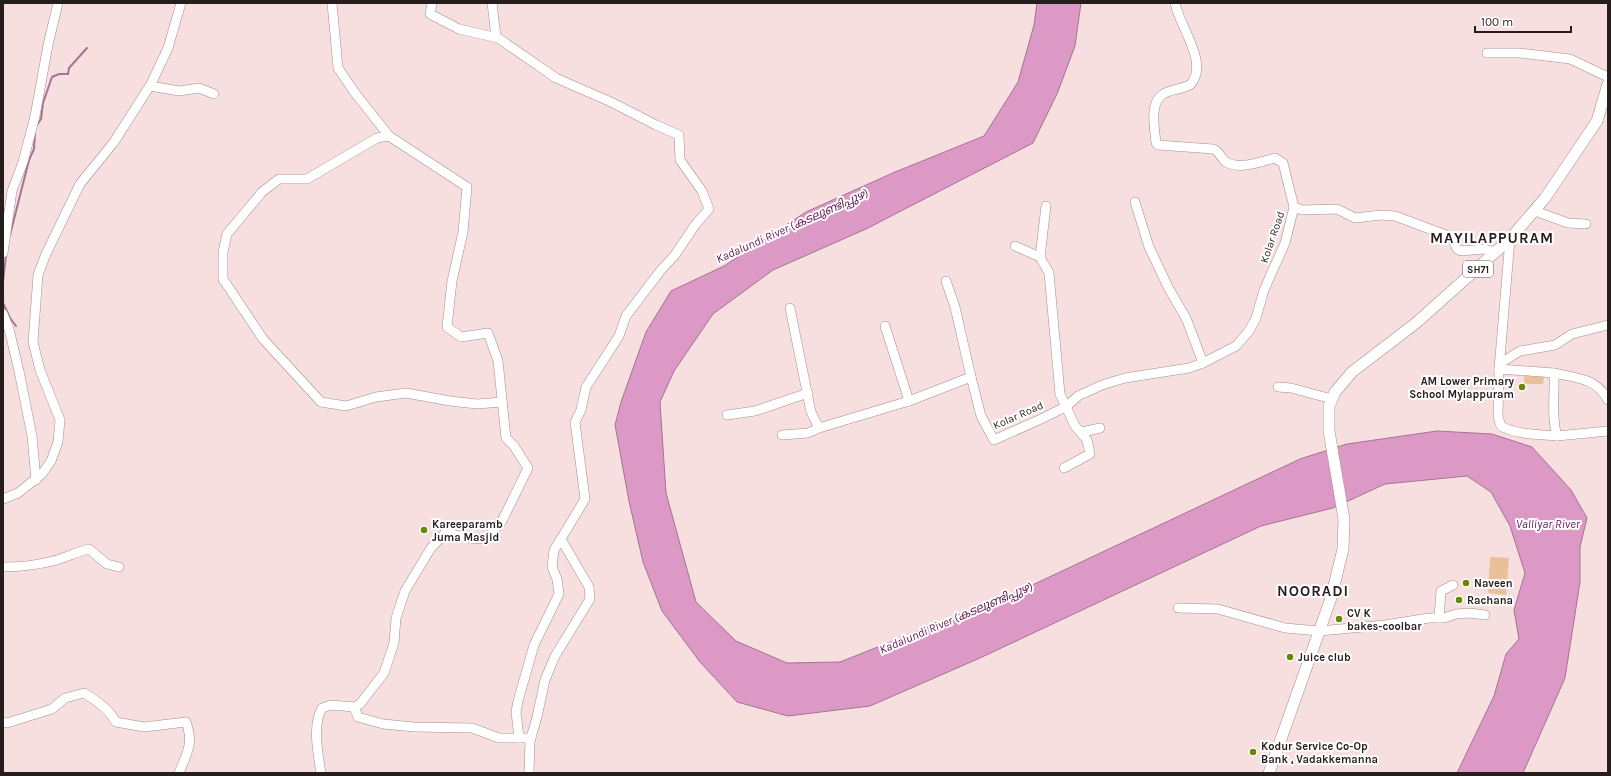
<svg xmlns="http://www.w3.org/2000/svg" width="1611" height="776" font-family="Karla,'Noto Sans Malayalam',sans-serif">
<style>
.green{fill:#eac09b}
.water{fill:#dc99c6;stroke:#a57493}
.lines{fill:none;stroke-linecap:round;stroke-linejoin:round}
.stream{stroke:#a57493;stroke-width:2}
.minor-casing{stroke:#a48e8d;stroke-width:10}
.major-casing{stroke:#a48e8d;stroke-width:12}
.minor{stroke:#fff;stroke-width:9}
.major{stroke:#fff;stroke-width:11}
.poi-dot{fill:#678803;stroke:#fff;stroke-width:1.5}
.labels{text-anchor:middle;stroke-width:4;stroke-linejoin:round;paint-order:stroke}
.shield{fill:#fff;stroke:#676161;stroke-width:1}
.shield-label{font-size:10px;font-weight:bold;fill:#261d1d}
.street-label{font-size:11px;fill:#261d1d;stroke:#fff}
.poi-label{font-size:11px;font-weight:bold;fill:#261d1d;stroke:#fff;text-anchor:start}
.water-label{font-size:12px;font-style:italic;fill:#641751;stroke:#fff}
.district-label{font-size:15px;font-weight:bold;letter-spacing:1px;fill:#261d1d;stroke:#fff}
</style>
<rect width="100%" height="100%" fill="#f6dfde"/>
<g class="green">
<path d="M1524 376 1544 377 1543 384H1524Z"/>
<path d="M1490 557 1509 558 1506 595 1488 593Z"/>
</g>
<path class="water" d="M1037 3H1081L1075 46 1057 94 1033 143 866 229 773 270 713 314 674 371 660 402 666 493 696 602 736 641 787 663 840 662 1026 588 1300 459 1347 444 1437 431 1492 434 1532 447 1571 490 1587 518 1580 547V582L1565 678 1523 773H1457L1494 696 1506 654 1519 639 1514 610 1525 573 1510 526 1491 492 1467 476 1385 484 1333 508 1261 526 980 658 870 706 788 716 737 702 700 662 662 611 643 562 629 501 615 425 621 402 646 332 671 291 724 266 806 212 895 172 984 136 1018 82 1034 25Z"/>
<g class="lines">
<g class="stream">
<path d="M37 125 41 119 43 103 52 77 59 74H68L69 68 87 48"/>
<path d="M10 235 29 160 34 149 35 131"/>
<path d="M3 282 6 255"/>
<path d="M3 303 10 318 16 326"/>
</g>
<defs>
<g id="minor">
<path d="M432 3 430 14 459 29 498 38 556 78 611 102 656 125 679 135 680 160 702 191 709 209 695 225 675 255 661 270 626 316 619 336 586 387 581 410 575 422 585 499 561 539 589 587 590 599 555 656 545 680 537 717 530 741 529 773"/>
<path d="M492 3 496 37"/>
<path d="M1175 3C1179 26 1209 62 1191 84 1182 90 1169 89 1162 95 1149 104 1155 130 1156 143L1158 145 1213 149C1220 151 1220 158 1226 162 1240 170 1260 162 1275 158L1283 163 1294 207 1302 210 1337 209 1355 218 1381 215 1395 216 1446 235 1453 240 1457 249 1461 251 1484 249 1496 252"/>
<path d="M1487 53H1520L1570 59 1608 77"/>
<path d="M150 86 179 91 199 88 214 94"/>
<path d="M389 136 377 138 307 179H279L262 192 227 234 223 252V279L263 339 321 402 346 406 376 397 406 393 450 401 477 404 502 402"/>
<path d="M1135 202 1149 247 1169 289 1186 318 1203 363"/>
<path d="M1535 211 1568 223 1586 224"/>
<path d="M1510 239 1499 369 1554 373C1555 394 1551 416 1557 436L1608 431"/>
<path d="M1015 246 1040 257 1049 273 1060 394 1075 426 1087 440 1090 454 1064 468"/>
<path d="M3 253 12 191 23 162 35 116 48 45 58 3"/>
<path d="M1040 257 1046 206"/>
<path d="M946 281 955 307 971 377"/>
<path d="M790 308 811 412 819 428 909 401 971 377 981 416 994 440 1041 419 1067 406 1078 396 1102 385 1125 378 1189 368 1203 363 1236 346 1249 331 1256 318 1264 290 1285 243 1294 207"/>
<path d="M3 314 9 329 19 371 32 436 36 480"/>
<path d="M885 326 909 401"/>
<path d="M1499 364 1520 351 1555 345 1572 334 1608 325"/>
<path d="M1499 369 1498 417 1501 426C1517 435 1538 434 1557 436"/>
<path d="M1554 373C1577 378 1596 378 1608 400"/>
<path d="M1278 387 1291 388 1332 399"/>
<path d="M727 415 755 411 808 393"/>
<path d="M1082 432 1100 428"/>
<path d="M782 435 808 433 819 428"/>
<path d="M3 499 18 493 42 474 51 461 58 442 60 420 40 370 33 342 38 275 46 254 80 184 114 142 151 84 168 48 181 3"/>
<path d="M4 567C20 567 37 565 53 561 65 558 76 552 89 549L107 564 119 567"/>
<path d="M1178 608 1218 609 1285 628 1319 631 1385 625 1429 618H1444L1456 614 1470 613 1485 615"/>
<path d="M1439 618 1441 591 1453 585"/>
<path d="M354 707 358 717 383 724 414 727 472 728 499 738H519"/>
<path d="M3 722 7 723 52 709 65 698 84 693C96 700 109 709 116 722L144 727 186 722C194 743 187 753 179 773"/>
<path d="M531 738H519L516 712 518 701 534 645 559 594 557 579 552 567 554 550 561 539"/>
<path d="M321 773C318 754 312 725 322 708L331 705 354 707 360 704 384 673 394 643 396 618 405 591 431 548 446 532 466 538 487 539 502 521 528 468 514 446 506 438 498 361 488 333 461 337 447 327 452 281 463 232 467 187 389 136 355 93 338 68 332 3"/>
</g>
<path id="major" d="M1269 773 1331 598 1343 549 1344 519 1329 431V406L1335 392 1352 372 1416 323 1510 239 1545 198 1597 121 1608 84"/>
</defs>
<use href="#minor" class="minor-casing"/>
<use href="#major" class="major-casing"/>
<use href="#minor" class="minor"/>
<use href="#major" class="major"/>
</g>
<g class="poi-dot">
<circle cx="1522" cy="387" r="4"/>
<circle cx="424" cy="530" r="4"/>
<circle cx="1466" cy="583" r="4"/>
<circle cx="1459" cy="600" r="4"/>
<circle cx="1339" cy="619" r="4"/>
<circle cx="1290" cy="657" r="4"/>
<circle cx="1253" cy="752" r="4"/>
</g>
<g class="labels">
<rect class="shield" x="1463" y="261" width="30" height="16" rx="3"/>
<g class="shield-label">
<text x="1478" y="273">SH71</text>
</g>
<g class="street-label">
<text transform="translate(1272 237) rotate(-71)" y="4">Kolar Road</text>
<text transform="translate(1018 415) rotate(-24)" y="4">Kolar Road</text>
</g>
<g class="poi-label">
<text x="1514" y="385" text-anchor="end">AM Lower Primary<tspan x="1514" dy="13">School Mylappuram</tspan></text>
<text x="432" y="528">Kareeparamb<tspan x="432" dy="13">Juma Masjid</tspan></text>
<text x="1474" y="587">Naveen</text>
<text x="1467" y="604">Rachana</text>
<text x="1347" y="617">CV K<tspan x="1347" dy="13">bakes-coolbar</tspan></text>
<text x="1298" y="661">Juice club</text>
<text x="1261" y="750">Kodur Service Co-Op<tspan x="1261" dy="13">Bank , Vadakkemanna</tspan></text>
</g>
<g class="water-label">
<text transform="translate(792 226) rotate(-24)" y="4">Kadalundi River (കടലുണ്ടിപ്പുഴ)</text>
<text x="1548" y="528">Valliyar River</text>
<text transform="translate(956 618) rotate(-23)" y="4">Kadalundi River (കടലുണ്ടിപ്പുഴ)</text>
</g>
<g class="district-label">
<text x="1492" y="243">MAYILAPPURAM</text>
<text x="1313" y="596">NOORADI</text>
</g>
</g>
<rect width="1611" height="776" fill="none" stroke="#261d1d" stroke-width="8"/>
<path d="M1475 26v6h96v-6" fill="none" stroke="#261d1d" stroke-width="2"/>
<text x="1481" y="26" font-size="12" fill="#261d1d" stroke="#ffffff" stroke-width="3" paint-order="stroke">100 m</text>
</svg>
